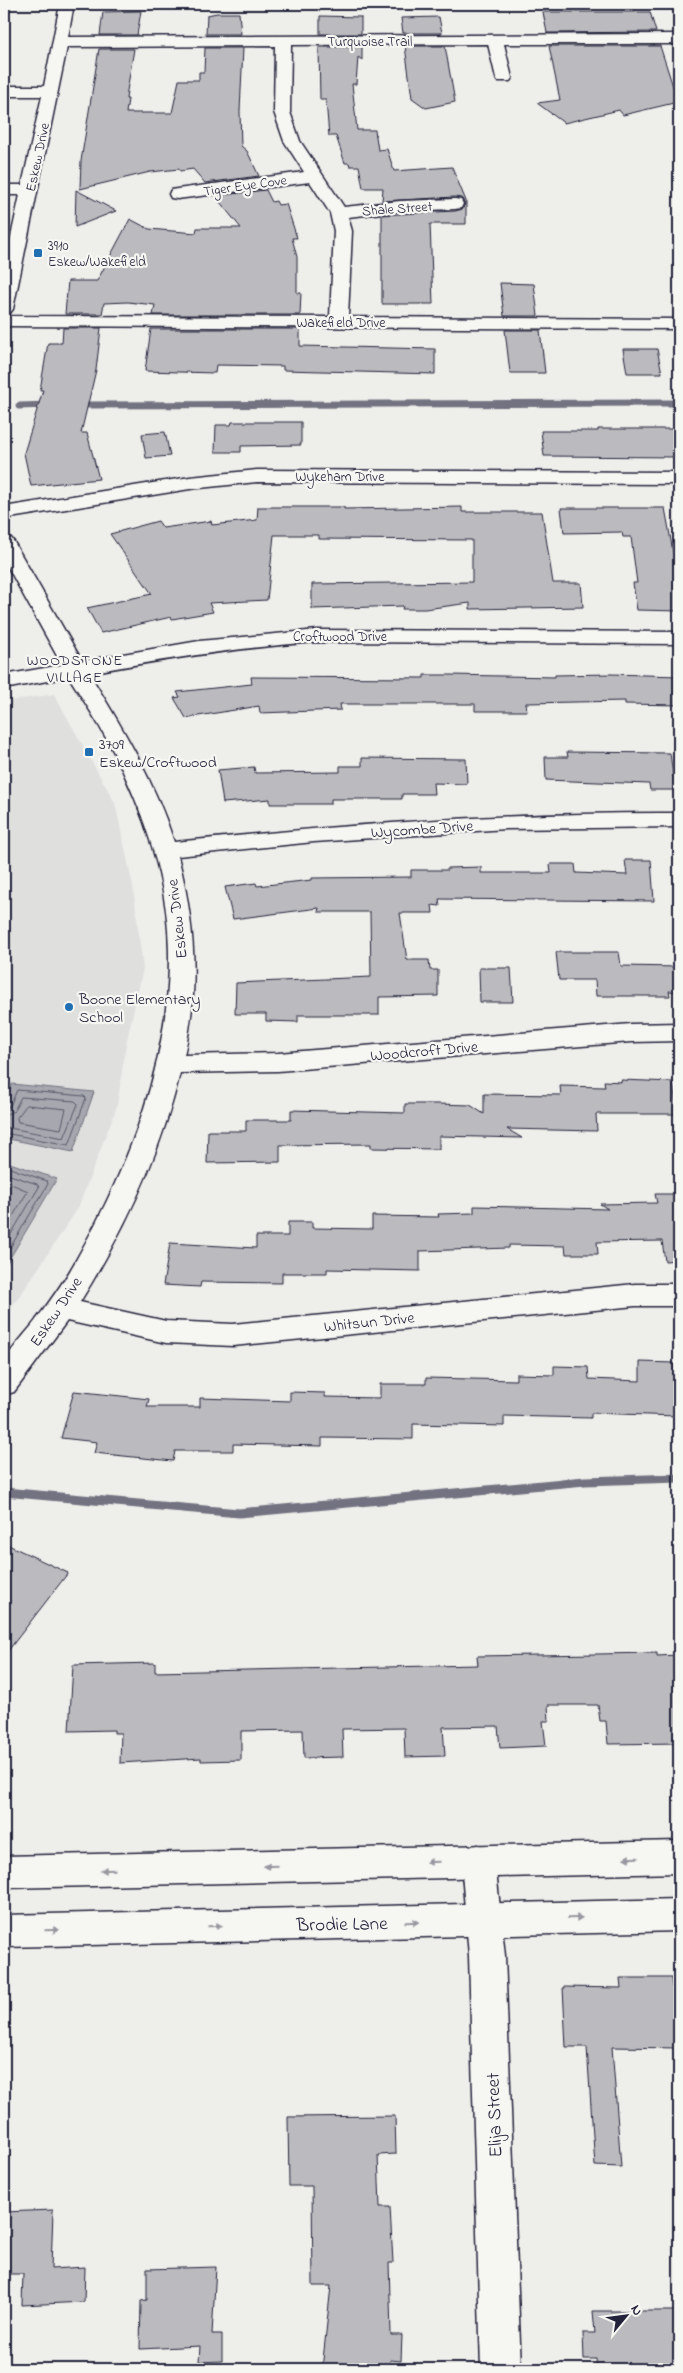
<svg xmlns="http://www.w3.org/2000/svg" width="683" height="2373" font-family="'Indie Flower',sans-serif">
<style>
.built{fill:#dfdfde}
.water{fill:#a7a7af;stroke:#727281}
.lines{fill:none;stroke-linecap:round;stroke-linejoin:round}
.shore{stroke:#575769;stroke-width:1}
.stream-far1{stroke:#727281;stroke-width:7}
.stream{stroke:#727281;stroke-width:9}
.building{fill:#bbbbbf;stroke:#22223b}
.minor-casing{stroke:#22223b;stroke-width:3}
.major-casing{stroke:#22223b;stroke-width:3}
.minor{fill:#f6f6f2;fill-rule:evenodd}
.major{fill:#f6f6f2;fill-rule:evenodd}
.oneway{fill:#9797a0}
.poi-dot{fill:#1f6fb2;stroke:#f6f6f2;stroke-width:2}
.labels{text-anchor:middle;stroke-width:4.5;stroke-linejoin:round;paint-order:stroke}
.far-street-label{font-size:14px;fill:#22223b;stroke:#f6f6f2}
.far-poi-label{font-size:14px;fill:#22223b;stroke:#f6f6f2;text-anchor:start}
.far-neighbourhood-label{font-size:15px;letter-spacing:1px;fill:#22223b;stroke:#f6f6f2}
.poi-label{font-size:16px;fill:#22223b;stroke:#f6f6f2;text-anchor:start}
.street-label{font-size:16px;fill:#22223b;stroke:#f6f6f2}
.near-street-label{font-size:19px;fill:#22223b;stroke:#f6f6f2}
</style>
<rect width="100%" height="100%" fill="#eeeeeb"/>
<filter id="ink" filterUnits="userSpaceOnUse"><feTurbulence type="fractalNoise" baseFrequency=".02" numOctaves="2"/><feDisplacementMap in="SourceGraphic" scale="10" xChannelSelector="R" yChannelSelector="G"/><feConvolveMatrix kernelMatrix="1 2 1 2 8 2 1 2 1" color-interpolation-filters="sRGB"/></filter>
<g filter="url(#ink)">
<path class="built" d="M54 694 115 803 133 886 143 969 126 1044 117 1106 78 1208 20 1296 4 1315V702Z"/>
<g class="water">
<path d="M12 1084 94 1092 73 1152 4 1138V1110Z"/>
<path d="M4 1161 57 1179 4 1268Z"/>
</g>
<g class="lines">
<g class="shore">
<path d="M27 1105 66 1109 61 1129 18 1122 17 1118Z"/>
<path d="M4 1108 10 1106 17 1090 84 1096 86 1098 69 1145 4 1133"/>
<path d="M4 1115 14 1111 21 1097 75 1101 78 1104 64 1138 4 1127"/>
<path d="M4 1166 47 1181 48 1184 4 1258"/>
<path d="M4 1173 37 1184 39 1187 4 1246"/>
<path d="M4 1181 28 1191 4 1231"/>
</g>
<g class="stream-far1">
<path d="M77 405 679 403"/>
<path d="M19 406 49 405"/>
</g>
<path class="stream" d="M4 1492 239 1513 585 1481 679 1478"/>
</g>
<g class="building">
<path d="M141 11 137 35H100L103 12Z"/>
<path d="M543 12H650L656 32 547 33Z"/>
<path d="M217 13H239L241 34H206L207 15Z"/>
<path d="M320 16 361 17V34H320Z"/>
<path d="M439 17 442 33H403L401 18Z"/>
<path d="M405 46H445L455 102 426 108 412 98Z"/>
<path d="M549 46H660L678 102 623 115 619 110 564 123 537 103 560 100Z"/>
<path d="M319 47H362V60L358 57 356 84H352L357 130H375L378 150 387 149 394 171 452 167 466 201V224H430L433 304H382V215L455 211 463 209 465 203 461 198 455 197 382 201 383 188H363L359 166H350L349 163H345L336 136H329L326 100H320Z"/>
<path d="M205 48H243L240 111 241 146 247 151 259 176 205 183 193 169 180 171 179 169 150 172 80 189 81 161 99 49H134L127 91 126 99H128L126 113H172L179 80H199V72H204Z"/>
<path d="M76 190 116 211 75 227Z"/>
<path d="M266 190 272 202 276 201 278 205 286 204 297 238H292L297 257V293H301L300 315H153L155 305 128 302 104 303 102 314H65L68 281H97L130 219 149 229 196 233 197 228H241L215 196Z"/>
<path d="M500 283 534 284 538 316H504Z"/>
<path d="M63 328H101L96 370 81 433H87L99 479 31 486 24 453 43 390H40L48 343H62Z"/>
<path d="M151 329H300V346L435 349V374L283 370V366L216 365 215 373 145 371Z"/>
<path d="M505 330H540L545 373H510Z"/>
<path d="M657 349 662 373H627L623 349Z"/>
<path d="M232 422H301V445L241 446V452H215L216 425H231Z"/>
<path d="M598 429H679V457L544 456 541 431H598Z"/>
<path d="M165 432 170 456 146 458 142 434Z"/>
<path d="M258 507H344V509L462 507V512H542L553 583H581L583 607 470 609V603L425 609H402L403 606 312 609V584L472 582V540L319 539V535H274L267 600 209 603 213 612 172 619 171 617 101 633 87 608 152 594 110 534 158 521 163 528 211 521 212 525 257 520Z"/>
<path d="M561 508H665L679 585V611L637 610 633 583H637L631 537H623L622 532 564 533Z"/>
<path d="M611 674 679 676V705L625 704V701L526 703 527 711H475V704H340L341 710 260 713 259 706 186 718 174 698 180 697 177 692 252 684 251 677 424 678V675H449L555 677V675Z"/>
<path d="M567 752 670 753 675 790H650L649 784 546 780 545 757H568Z"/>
<path d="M362 758 466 759 467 784 433 783 434 794H402V799H331V804H270V799L223 803 218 770 254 767 255 773 340 772V766H362Z"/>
<path d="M625 860H651L654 901 439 899 440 906 432 905 433 913H400L407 960H429L430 970H438V996L379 997V1015H298V1022L266 1021V1014H235L236 983 371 977 370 912H318L319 908 233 919 225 887 256 883 257 886 312 880V878L411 877V870H448V868L481 867V873H551L550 864H575L576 873 627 875Z"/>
<path d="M556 952H619L621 966 679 967V992L669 991 670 996H596L595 980H559Z"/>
<path d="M479 968H511L513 1002H480Z"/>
<path d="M621 1080 673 1082 677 1114H596L597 1131 507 1129 522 1138 439 1136V1149L371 1148V1144L280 1145V1162L207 1163 208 1131H246V1120H291V1110L405 1113V1104H439L470 1105 484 1114V1094L561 1095 560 1086 605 1087 604 1081 621 1082Z"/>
<path d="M655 1194H679V1260L665 1261 662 1241 597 1242 598 1254H566L565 1246 509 1245V1248L420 1251V1271L327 1269V1273H282V1283L201 1282 200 1287 163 1285 170 1243 256 1248V1236H288V1222H312V1228L372 1229V1216L439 1217 438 1214 474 1213V1206L608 1209 600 1204 657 1203Z"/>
<path d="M640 1362 674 1363 677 1416 591 1413V1418L504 1416V1426L413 1424V1439L322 1438V1446L233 1444V1451H175L173 1461 94 1453 97 1442 61 1438 74 1391 149 1399 147 1407H200V1398L290 1401V1392L325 1393V1397L380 1398V1384H426V1378L516 1380V1374L554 1375V1366L588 1367 589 1379 640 1381Z"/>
<path d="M4 1543 68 1573 4 1656Z"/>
<path d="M657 1653V1656L679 1655V1743L608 1744 606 1721H600L598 1705H548L549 1721H543L546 1746 500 1748 498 1726 443 1727 445 1756 405 1757 404 1728 342 1729 343 1757 304 1758 303 1730 241 1731V1760L201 1761V1758L120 1763 121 1733H114V1730L69 1731 73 1665 155 1663V1672L478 1665 477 1656Z"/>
<path d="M620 1978H671L672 1987 679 1988V2048L612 2047 621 2167 595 2166 587 2047H566L563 1987 621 1988Z"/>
<path d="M395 2116 396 2154 378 2155 380 2207H390L393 2263H389L391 2335H402L401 2361 390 2360V2369H322L331 2286H313L312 2186H289L288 2117Z"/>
<path d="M53 2210 51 2269 85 2267 84 2302 22 2305 23 2274H4V2212Z"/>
<path d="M216 2267 212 2334H222V2361L199 2362 200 2346 140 2349 141 2301 147 2300V2269Z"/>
<path d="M593 2311H679V2369H597L596 2359H584L583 2333H595Z"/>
</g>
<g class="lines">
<defs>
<g id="minor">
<path d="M60 4H74L68 37 679 34V44H504L512 78 510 81H498L496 78 488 44 291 45 290 112 300 141 344 207 400 201 455 199 461 200 463 204 461 208 455 209 400 211 348 217 352 231 348 317 679 319V329L4 326V316L330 317 334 231 330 213 310 182 177 199 171 198 169 194 171 190 177 189 304 172 284 141 274 112 275 46 67 47 13 309 10 313 4 314V269L20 195H4V185H22L42 96H4V86H44Z"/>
<path d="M257 470 679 472V484L257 482 190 489 4 519V507L190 477Z"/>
<path d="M4 536 11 538 14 542 82 661 199 641 318 630 679 632V644L318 642C241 647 165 659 89 673 122 727 154 780 174 842 342 825 510 812 679 813V827L506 829 314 842 178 856C195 922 200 989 184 1055L278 1053 631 1024 679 1023V1041L631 1042 278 1071 180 1073C161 1154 124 1231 80 1302L166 1321 233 1324 635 1284H679V1306H635L233 1346 166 1343 67 1321 14 1392 4 1395C4 1385 2 1374 4 1364 6 1354 29 1330 36 1320 50 1301 64 1282 75 1262 128 1168 170 1063 169 954 169 893 150 830 125 776 110 741 89 709 69 677L4 689V675L62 665 4 560Z"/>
<path d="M478 1845 490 1850 495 1861 505 1956 521 2369H481L469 1956 461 1861 466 1850Z"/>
</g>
<g id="major">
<path d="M679 1841V1873L4 1888V1856Z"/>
<path d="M679 1899V1931L4 1947V1915Z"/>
</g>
</defs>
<use href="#minor" class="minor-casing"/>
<use href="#major" class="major-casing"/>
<use href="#minor" class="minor"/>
<use href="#major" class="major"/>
</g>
<defs><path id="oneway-solid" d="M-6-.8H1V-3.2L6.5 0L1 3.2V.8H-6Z" transform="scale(1.25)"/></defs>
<g class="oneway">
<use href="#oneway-solid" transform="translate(631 1858) rotate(179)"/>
<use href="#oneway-solid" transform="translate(433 1862) rotate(179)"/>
<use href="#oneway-solid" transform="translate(271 1866) rotate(179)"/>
<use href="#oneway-solid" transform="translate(108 1870) rotate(179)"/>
<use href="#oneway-solid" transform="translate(575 1918) rotate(-1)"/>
<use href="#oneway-solid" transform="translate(412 1922) rotate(-1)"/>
<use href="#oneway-solid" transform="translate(215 1926) rotate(-1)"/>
<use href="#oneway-solid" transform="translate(52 1930) rotate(-1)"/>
</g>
</g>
<g class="poi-dot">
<rect x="33" y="248" width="10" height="10" rx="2.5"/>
<rect x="84" y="747" width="10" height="10" rx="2.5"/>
<circle cx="69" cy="1007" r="5"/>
</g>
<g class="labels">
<g class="far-street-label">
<text x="370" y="46">Turquoise Trail</text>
<text transform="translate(37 157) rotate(-78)" y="5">Eskew Drive</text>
<text transform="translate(245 185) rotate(-8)" y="5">Tiger Eye Cove</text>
<text transform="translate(397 208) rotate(-4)" y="5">Shale Street</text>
<text x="341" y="327">Wakefield Drive</text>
<text x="340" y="481">Wykeham Drive</text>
<text x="340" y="641">Croftwood Drive</text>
</g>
<g class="far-poi-label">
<text x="48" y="250">3910<tspan x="48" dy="16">Eskew/Wakefield</tspan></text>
</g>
<g class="far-neighbourhood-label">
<text x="75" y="665">WOODSTONE<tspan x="75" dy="17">VILLAGE</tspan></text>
</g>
<g class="poi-label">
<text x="99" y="749">3709<tspan x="99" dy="18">Eskew/Croftwood</tspan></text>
<text x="79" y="1004">Boone Elementary<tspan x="79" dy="18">School</tspan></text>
</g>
<g class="street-label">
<text transform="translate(422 828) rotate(-4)" y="6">Wycombe Drive</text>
<text transform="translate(176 919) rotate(-97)" y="6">Eskew Drive</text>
<text transform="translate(424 1050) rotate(-5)" y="6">Woodcroft Drive</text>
<text transform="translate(55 1311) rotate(-56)" y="6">Eskew Drive</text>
<text transform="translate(369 1321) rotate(-6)" y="6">Whitsun Drive</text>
</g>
<g class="near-street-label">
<text transform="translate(342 1923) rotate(-1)" y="7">Brodie Lane</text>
<text transform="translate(493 2115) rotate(-92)" y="7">Elija Street</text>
</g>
</g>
<rect width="683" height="2373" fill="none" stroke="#f6f6f2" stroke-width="20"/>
<rect x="10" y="10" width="663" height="2353" fill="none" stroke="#22223b" stroke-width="2" filter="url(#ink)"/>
<g transform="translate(626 2316) rotate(61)" stroke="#f6f6f2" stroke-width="4" paint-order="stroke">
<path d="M0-4L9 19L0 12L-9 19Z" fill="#22223b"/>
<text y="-8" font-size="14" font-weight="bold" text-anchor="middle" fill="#22223b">N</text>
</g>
</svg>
